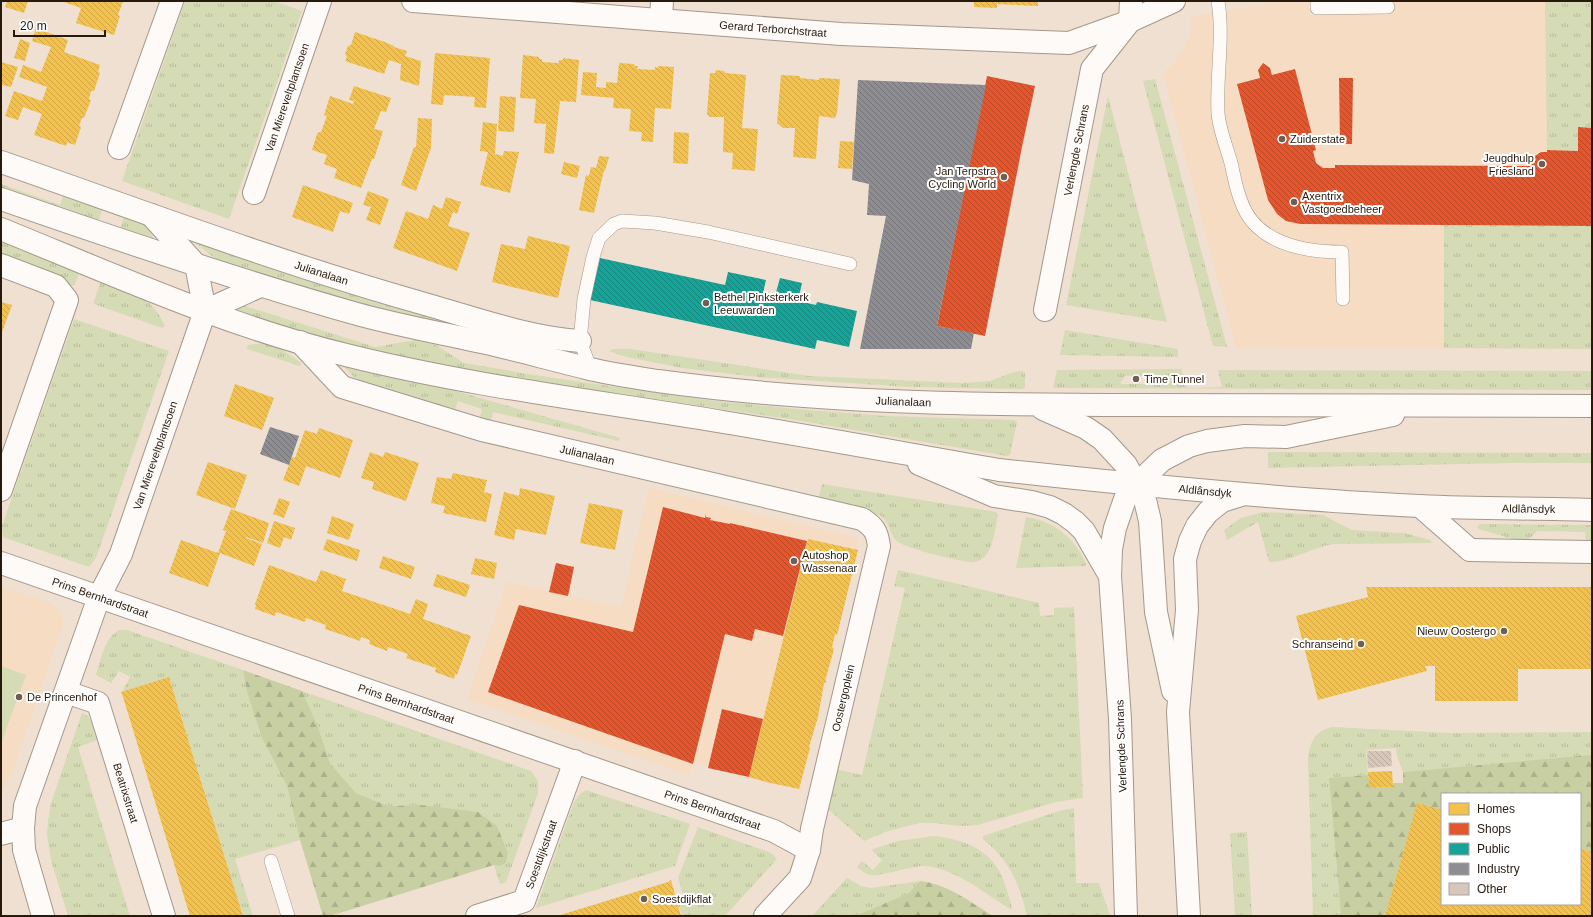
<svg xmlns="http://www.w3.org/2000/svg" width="1593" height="917" font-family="Helvetica,sans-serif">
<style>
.built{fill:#f5dcc2}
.grass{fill:url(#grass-tufts);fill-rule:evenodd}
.forest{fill:url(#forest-firs)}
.garden{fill:#d5dbb4}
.homes{fill:url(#homes-back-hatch)}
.shops{fill:url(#shops-back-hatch)}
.public{fill:url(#public-back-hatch)}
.industry{fill:url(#industry-back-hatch)}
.building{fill:url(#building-back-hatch)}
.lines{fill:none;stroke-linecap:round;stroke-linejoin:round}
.lane-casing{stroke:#a5988b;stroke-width:14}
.street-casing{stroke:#a5988b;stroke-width:24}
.secondary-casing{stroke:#a5988b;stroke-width:24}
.primary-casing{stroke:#a5988b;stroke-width:24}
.lane{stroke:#fdfaf8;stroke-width:13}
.street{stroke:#fdfaf8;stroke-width:22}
.secondary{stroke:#fdfaf8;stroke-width:22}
.primary{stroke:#fdfaf8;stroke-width:22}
.poi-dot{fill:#6d5f52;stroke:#fff;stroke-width:1.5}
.labels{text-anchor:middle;stroke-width:4;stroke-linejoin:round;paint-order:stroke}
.street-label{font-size:11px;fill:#271a0d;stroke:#fff}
.poi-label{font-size:11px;fill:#271a0d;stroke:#fff;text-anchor:start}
</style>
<defs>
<pattern id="grass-tufts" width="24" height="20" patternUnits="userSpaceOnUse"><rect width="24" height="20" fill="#d5dbb4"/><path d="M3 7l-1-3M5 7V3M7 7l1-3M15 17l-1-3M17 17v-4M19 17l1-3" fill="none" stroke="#b7bb9a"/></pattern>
<pattern id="forest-firs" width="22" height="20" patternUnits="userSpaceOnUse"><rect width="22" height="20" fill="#c7cfa3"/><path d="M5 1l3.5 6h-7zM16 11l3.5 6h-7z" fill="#abb18b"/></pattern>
<pattern id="homes-back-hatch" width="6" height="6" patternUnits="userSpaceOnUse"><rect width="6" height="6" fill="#f2c14e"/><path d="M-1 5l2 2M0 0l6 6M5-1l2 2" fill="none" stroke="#d0a543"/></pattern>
<pattern id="shops-back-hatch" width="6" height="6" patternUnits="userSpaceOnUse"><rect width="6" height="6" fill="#e4572e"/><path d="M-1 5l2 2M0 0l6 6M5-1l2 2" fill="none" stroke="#b94726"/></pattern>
<pattern id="public-back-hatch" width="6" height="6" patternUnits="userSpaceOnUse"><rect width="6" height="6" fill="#17a398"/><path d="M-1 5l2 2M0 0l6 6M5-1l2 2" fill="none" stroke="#15847a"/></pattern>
<pattern id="industry-back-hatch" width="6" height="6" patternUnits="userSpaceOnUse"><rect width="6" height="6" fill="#8d8d92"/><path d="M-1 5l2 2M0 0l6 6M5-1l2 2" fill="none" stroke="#737276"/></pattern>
<pattern id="building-back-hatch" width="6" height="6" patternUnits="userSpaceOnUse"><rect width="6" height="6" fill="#d6c7ba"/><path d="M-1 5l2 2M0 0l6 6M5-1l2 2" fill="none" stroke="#b8aa9f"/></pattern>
</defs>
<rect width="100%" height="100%" fill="#f0e0d1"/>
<g class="built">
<path d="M1289 1H1592V349L1236 348 1163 73 1176 61 1185 47 1191 31V16Z"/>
<path d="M649 488 858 538V550L800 790 693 763 689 775 467 699 507 582 621 607Z"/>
<path d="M1 586 49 602 60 610 63 618V624L13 770 1 792Z"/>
</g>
<g class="grass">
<path d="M185 1H274L302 11 229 219 122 181Z"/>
<path d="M1545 1H1592V128H1578V151L1547 150Z"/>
<path d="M1155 79 1227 347 1213 346 1143 81Z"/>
<path d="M1108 96 1167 322 1066 305Z"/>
<path d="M1 184 60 205 65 191 103 207 98 222 1 188Z"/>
<path d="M125 214C141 220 147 223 154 240L119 232Z"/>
<path d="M1444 225 1592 226V349L1444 348Z"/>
<path d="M186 235 465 324 464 329 335 297 218 261Z"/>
<path d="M1 239 80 271 75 284 72 286 60 278 1 257Z"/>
<path d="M102 278C130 291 151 295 165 326L162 328 94 304V301Z"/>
<path d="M234 305 245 306 375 347 415 340 436 345 464 363 540 376 715 401 797 409 885 416 1014 420 1017 422 1010 455 1007 456 789 419 533 381 399 358 302 334 230 310Z"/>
<path d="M74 319 169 351 96 558 89 567 3 537 2 526Z"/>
<path d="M1065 330 1178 349V357L1060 355Z"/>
<path d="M265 343 277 346 301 363 300 366 247 349 248 345Z"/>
<path d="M614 349H630L698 359 809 376 963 383 990 381 1014 372 1022 371 1025 373V387L1023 389 910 387 757 377 682 368 627 357 609 351Z"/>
<path d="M342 365 410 378 620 438 619 441 493 412 490 425 478 423 482 409 458 401 453 415 363 382 354 377Z"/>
<path d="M1181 369 1187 388 1222 387 1218 370 1592 371V390L1053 388 1057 370ZM1125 376H1147L1158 382 1157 384H1120Z"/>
<path d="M1268 452 1592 453V463H1511L1268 468Z"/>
<path d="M822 484 996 512 998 515C995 528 994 549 983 558 980 561 973 563 969 562 956 560 908 549 898 542 887 533 892 521 877 514L818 500Z"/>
<path d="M1263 512 1323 515 1352 530 1404 533 1430 540 1432 543 1334 544C1311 547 1292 562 1269 562L1258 522 1227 540 1224 530 1241 518Z"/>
<path d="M1026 517C1054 521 1075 538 1086 564L1085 566 1016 568Z"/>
<path d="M1480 524 1592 525V542L1586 541 1585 532 1537 531 1527 541 1523 542 1479 529 1477 527Z"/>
<path d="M898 570 1039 603 1040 616 1054 615V608L1074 607 1083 798 1056 802 978 825 960 826 934 823H919L885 832 864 841 826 807 835 769 862 775 905 588 894 586Z"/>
<path d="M119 630H127L243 670 247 692 262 738 287 786 300 840 235 859 253 916H243L169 677 124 691 123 690 130 677 119 671 111 683 96 675C101 660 104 638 119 630Z"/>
<path d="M302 691 531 771 538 781V793L506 882 500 884 494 865 500 866 506 863 508 853 497 826 421 805 388 806 356 793 330 763 318 727Z"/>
<path d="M82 713C93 717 94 730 97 740L78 747 130 916H68L51 860 47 835 48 822 51 803Z"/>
<path d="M1332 727 1448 733 1592 732V756L1403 772 1397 756 1396 748 1366 750 1368 775 1329 778 1341 916H1313L1308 758C1310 742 1315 731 1332 727Z"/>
<path d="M586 790 690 824 675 866 536 908 574 802 580 794Z"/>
<path d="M1074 808 1076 883H1099L1110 916H1027C1019 883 1010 861 983 839V836L1059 811Z"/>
<path d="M698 827 771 853 777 859 725 916H682L676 897 683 895 678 878Z"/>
<path d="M1247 832 1252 916H1235L1230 833Z"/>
<path d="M935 836C972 841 997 853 1007 891 1009 897 1011 903 1012 909H1010C986 894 952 866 922 866 908 867 882 876 871 875 865 874 861 870 857 867L862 861 873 870 882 860 872 850 873 849 898 841Z"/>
<path d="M847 878 861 886 871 888 920 881 909 893 855 916H812Z"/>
</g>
<g class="forest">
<path d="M243 670 302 691 318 727 330 763 356 793 388 806 421 805 478 812 497 826 508 853 506 863 500 866 494 865 330 916H323L300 840 287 786 262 738 247 692Z"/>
<path d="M1592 755V852L1580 848V794H1442V810L1417 804 1385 916H1341L1329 778 1368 775 1369 788 1393 787V783H1403V772Z"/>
<path d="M920 881C948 884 970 902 993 916H855L909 893Z"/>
</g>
<path class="garden" d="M1 666 26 675 1 743Z"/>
<g class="homes">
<path d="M7 1H28L24 13 5 7Z"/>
<path d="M61 1H123L118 15 120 16 114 35 76 23 81 8Z"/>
<path d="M974 1H1038V6L997 4V8L974 7Z"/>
<path d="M36 28 68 40 64 52 100 65 98 72 100 73 94 91H91L89 99 91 100 84 118H82L79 126 81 127 75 145 67 142 66 146 34 135 42 114 23 107 18 120 5 116 14 91 42 101 47 87 19 77 23 65 41 72 51 47 32 41Z"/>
<path d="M355 32 382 41 394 46V47L407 51 405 56 421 61 419 86 400 80 401 64 389 60 384 74 345 61 347 57 345 54 348 46 351 45Z"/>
<path d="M20 39 30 43 25 61 14 58Z"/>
<path d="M435 53 490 58 486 108 474 107 475 97 460 96 444 95 443 105 431 104Z"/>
<path d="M523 55 539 57V59H542V62L559 63V60H563V58L579 60 576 102 560 101 554 154 544 153 546 124 534 123 536 99 520 98Z"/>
<path d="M1 62 18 67 11 87 2 85 1 88Z"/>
<path d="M619 63 634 64 635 66H638L637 69 655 70V67L658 68V66L674 67 671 109 655 108 653 142 641 141 642 132 629 131 631 109 613 108 614 98 581 95 583 72 597 73 596 87 606 88V82L617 83Z"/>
<path d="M716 70 724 71 726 73 746 75 742 128 758 129 755 171 732 169 733 153 723 152 724 117H710L707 114 710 73H715Z"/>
<path d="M781 75 800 76V78L810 79 819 80V78L840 79 837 113 835 118 819 116 816 159 793 157 795 128H783L777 123Z"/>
<path d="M354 86 391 98 386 112 381 111 374 129 383 131 374 159H372L361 188 334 178 337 169 324 164 327 155 312 150 317 134 319 132H321L327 116 324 115 325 112 330 96 353 104 354 101 349 100Z"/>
<path d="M500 96 516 97 514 132 498 131Z"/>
<path d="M418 118 432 119 431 148 416 191 401 185 414 147H416Z"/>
<path d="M483 122 497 124 495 154 503 156 504 151 519 152 510 193 480 185 488 152 480 151Z"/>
<path d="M674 132 689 133 688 164 673 163Z"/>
<path d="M840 141 854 142 852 169 838 168Z"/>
<path d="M599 156 609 157 605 171 604 170 594 213 579 210 586 175 589 176 591 167 596 168Z"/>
<path d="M564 162 580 166 577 178 561 174Z"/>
<path d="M303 185 353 203 349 214 340 211 333 232 292 217Z"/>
<path d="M368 191 389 199 380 225 366 220 371 207 363 205Z"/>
<path d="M446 197 461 202 457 214 453 212 448 226 470 233 457 271 393 248 406 211 428 219 433 205 442 209Z"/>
<path d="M528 236 570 246 558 298 492 282 501 244 525 249Z"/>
<path d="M1 302 12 305 1 335Z"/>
<path d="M235 384 274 398 262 430 224 416Z"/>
<path d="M319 428 353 440 340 478 306 466 299 486 283 480 292 457 295 458 305 430 317 434Z"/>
<path d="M370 452 383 457 385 452 419 463 406 501 372 489 374 482 361 478Z"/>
<path d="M208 462 247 475 235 509 196 495Z"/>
<path d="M453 473 487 480 484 492 492 494 486 522 443 513 445 506 431 503 437 477 451 479Z"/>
<path d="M520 488 555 496 546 535 516 529 514 540 494 535 504 492 519 496Z"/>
<path d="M279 498 290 502 284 518 273 514Z"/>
<path d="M589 503 623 510 615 550 580 543Z"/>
<path d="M231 509 269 523 263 543 246 537V538L262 544 254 566 220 553 208 587 169 573 181 540 218 553 226 531 223 530Z"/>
<path d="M332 516 354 524 349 540 327 533Z"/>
<path d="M274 521 295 528 291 540 284 537 280 548 267 543Z"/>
<path d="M327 539 360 550 357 561 323 550Z"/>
<path d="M808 539 858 550 837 635 835 634 832 647 834 649 825 681H826V683H824L818 717 809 747 810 748 799 789 766 782 749 777Z"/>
<path d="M383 556 415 567 411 579 379 568Z"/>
<path d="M475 558 497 563 494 579 471 574Z"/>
<path d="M269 565 316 582 321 570 346 579 342 591 410 614 416 599 428 604 423 619 471 636 457 675 455 674 454 679 435 672 436 668 406 658 408 654 388 647 387 651 369 644 370 640 361 637 360 641 343 635 325 629 326 625 306 618 305 622 276 612 275 616 255 609 256 605 255 604Z"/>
<path d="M437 574 470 585 466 597 433 586Z"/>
<path d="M1366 587H1592V669H1518V701H1435V666H1425L1427 671 1318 700 1296 616 1368 597Z"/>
<path d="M169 677 191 749 243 916H190L123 697 121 692Z"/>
<path d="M1392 771 1393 787 1369 788 1368 772Z"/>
<path d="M1417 803 1442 810V904H1580V848L1592 852V916H1385Z"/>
<path d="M671 880 681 916H557L668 882Z"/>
</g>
<g class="shops">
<path d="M1263 63 1270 68 1272 75 1295 69 1316 150 1313 151 1316 163 1323 168H1335V165L1529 166V160L1541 152H1547V150L1578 151V127L1592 128V226L1300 224 1286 221 1277 214 1268 200 1237 84 1260 78 1258 70Z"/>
<path d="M987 76 1035 86 1022 147 985 336 937 326Z"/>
<path d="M1339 78H1353L1352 144H1340Z"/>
<path d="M663 507 705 518 706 514V517L711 518 710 520 730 524V523L807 541 783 636 755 629 752 641 725 634 693 764 488 692 519 605 633 632Z"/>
<path d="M556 563 574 567 568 596 549 592Z"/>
<path d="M722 709 763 719 749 777 708 768Z"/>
</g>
<path class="public" d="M600 258 725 285 728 272 766 280 763 293 775 296 780 278 802 283 798 301 816 305 817 302 857 311 849 347 817 340 815 349 590 300Z"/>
<g class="industry">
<path d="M858 80 986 85 937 326 974 333 971 349H860L886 216 867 215 869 184 852 180Z"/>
<path d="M270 427 299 436 289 465 260 454Z"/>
</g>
<path class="building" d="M1367 751H1391L1392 766 1368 768Z"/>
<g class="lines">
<defs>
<g id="lane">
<path d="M1218 1C1224 38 1216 76 1218 113 1219 129 1227 148 1231 163 1234 176 1236 189 1241 201 1255 243 1303 252 1342 252L1343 299"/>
<path d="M1317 1V8L1388 7"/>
<path d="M591 370 580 341 584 299 593 257 599 238 614 224 622 221 655 223 708 232 850 264"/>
<path d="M271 861 288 916"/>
</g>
<g id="street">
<path id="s1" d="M413 1 841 34 1069 43 1130 21 1174 1"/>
<path d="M661 19 662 1"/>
<path d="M119 148 172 1"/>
<path id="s2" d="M1 162C139 210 277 262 418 302 471 317 525 337 580 341"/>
<path id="s3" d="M254 193 320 1"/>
<path d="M151 215 196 265"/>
<path d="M1 265 56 286 67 300 1 490"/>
<path id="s4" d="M1045 310 1092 69 1130 21"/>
<path id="s5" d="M300 342 342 387 482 430 862 519C874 527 877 531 879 546L812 829 809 850 800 878 765 916"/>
<path d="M1470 550 1592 552"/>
<path id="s6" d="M1 563 774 831 809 850"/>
<path id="s7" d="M66 692 98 703 164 916"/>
<path d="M1 834 23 828"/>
<path id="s8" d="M477 916 524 901 575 761"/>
</g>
<g id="secondary">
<path d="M1130 21 1131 1"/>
<path d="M205 311 260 286"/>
<path id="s9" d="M43 916 24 850 23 828 25 806 99 597 121 554 205 311 196 265"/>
</g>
<g id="primary">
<path id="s10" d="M1 199C119 240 237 280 357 314 404 327 452 335 499 346 528 353 557 361 586 368 609 374 634 377 658 381 817 403 977 405 1137 405 1288 406 1440 406 1592 406"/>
<path id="s11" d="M1 229C114 275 227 326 346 355 470 386 597 401 723 422 815 437 907 454 999 470L1028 473C1158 487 1289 500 1420 506 1477 509 1535 508 1592 510"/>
<path d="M1043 409 1086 428 1102 439 1126 465 1145 500 1150 521 1156 612 1173 691"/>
<path d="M919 464 994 496 1032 502 1050 507 1064 514 1075 522 1084 531 1110 576"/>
<path d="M1420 506 1470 550"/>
<path d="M1126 916 1120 719 1110 576 1111 549 1115 528 1125 499 1136 485 1162 460 1189 446 1207 441 1245 436 1286 437 1393 415"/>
<path d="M1189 916 1178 712 1187 610 1185 559 1190 541 1197 526 1208 512 1222 501 1241 495"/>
</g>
</defs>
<use href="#lane" class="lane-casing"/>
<use href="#street" class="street-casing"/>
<use href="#secondary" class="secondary-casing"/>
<use href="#primary" class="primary-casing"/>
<use href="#lane" class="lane"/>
<use href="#street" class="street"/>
<use href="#secondary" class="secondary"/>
<use href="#primary" class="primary"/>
</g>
<g class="poi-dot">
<circle cx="1282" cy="139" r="4"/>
<circle cx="1542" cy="164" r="4"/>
<circle cx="1004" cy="177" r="4"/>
<circle cx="1294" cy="202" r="4"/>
<circle cx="706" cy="303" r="4"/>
<circle cx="1136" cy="379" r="4"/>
<circle cx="794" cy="561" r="4"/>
<circle cx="1504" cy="631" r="4"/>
<circle cx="1361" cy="644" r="4"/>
<circle cx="19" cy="697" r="4"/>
<circle cx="644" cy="899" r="4"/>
</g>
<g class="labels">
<g class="street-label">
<text dy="4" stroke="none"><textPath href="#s1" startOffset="361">Gerard Terborchstraat</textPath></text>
<text dy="4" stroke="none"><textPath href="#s3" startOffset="101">Van Miereveltplantsoen</textPath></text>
<text dy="4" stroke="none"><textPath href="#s4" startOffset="163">Verlengde Schrans</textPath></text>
<text dy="4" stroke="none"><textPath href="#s2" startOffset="339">Julianalaan</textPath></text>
<text dy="4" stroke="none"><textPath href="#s10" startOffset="929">Julianalaan</textPath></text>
<text dy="4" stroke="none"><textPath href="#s9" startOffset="487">Van Miereveltplantsoen</textPath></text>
<text dy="4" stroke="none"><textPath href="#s5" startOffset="316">Julianalaan</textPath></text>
<text dy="4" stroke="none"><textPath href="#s11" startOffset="1238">Aldlânsdyk</textPath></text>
<text dy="4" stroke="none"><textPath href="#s11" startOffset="1562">Aldlânsdyk</textPath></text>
<text dy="4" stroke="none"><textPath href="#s6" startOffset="105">Prins Bernhardstraat</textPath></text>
<text transform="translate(843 698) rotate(-77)" y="4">Oostergoplein</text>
<text dy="4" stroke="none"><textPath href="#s6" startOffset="429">Prins Bernhardstraat</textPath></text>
<text transform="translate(1121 746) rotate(-92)" y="4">Verlengde Schrans</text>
<text dy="4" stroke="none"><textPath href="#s7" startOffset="128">Beatrixstraat</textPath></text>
<text dy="4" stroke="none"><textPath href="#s6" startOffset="753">Prins Bernhardstraat</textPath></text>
<text dy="4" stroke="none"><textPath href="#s8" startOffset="99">Soestdijkstraat</textPath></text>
</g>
<g class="poi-label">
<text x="1290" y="143">Zuiderstate</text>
<text x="1534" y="162" text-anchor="end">Jeugdhulp<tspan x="1534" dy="13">Friesland</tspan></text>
<text x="996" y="175" text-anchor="end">Jan Terpstra<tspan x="996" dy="13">Cycling World</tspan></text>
<text x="1302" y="200">Axentrix<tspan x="1302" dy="13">Vastgoedbeheer</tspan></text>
<text x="714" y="301">Bethel Pinksterkerk<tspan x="714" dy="13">Leeuwarden</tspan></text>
<text x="1144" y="383">Time Tunnel</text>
<text x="802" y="559">Autoshop<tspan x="802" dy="13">Wassenaar</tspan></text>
<text x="1496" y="635" text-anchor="end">Nieuw Oostergo</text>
<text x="1353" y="648" text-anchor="end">Schranseind</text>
<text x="27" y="701">De Princenhof</text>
<text x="652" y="903">Soestdijkflat</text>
</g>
</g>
<rect width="1593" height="917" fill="none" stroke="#271a0d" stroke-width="4"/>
<rect x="1441" y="793" width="140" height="112" fill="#ffffff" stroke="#a9a39e"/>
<rect x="1449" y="803" width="20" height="12" fill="#f2c14e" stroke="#a9a39e"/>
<text x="1477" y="813" font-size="12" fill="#271a0d">Homes</text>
<rect x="1449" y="823" width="20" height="12" fill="#e4572e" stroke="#a9a39e"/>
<text x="1477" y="833" font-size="12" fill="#271a0d">Shops</text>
<rect x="1449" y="843" width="20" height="12" fill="#17a398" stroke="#a9a39e"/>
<text x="1477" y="853" font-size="12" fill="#271a0d">Public</text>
<rect x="1449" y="863" width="20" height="12" fill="#8d8d92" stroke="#a9a39e"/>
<text x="1477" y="873" font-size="12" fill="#271a0d">Industry</text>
<rect x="1449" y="883" width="20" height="12" fill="#d6c7ba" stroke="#a9a39e"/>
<text x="1477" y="893" font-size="12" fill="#271a0d">Other</text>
<path d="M14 30v6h91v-6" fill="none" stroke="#271a0d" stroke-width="2"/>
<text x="20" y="30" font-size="12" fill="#271a0d" stroke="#ffffff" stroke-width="3" paint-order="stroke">20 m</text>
</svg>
